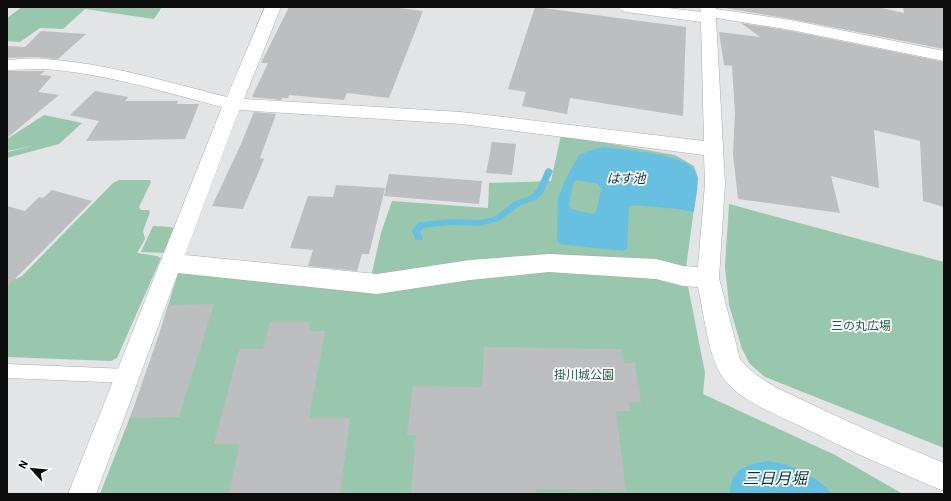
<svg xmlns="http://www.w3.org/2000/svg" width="951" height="501" font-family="'IBM Plex Sans','Noto Sans JP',sans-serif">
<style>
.green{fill:#98c7ae}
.water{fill:#68c0e0;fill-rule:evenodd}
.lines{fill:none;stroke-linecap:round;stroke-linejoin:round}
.stream{fill:#68c0e0;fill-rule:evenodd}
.building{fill:#bdbebf}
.service-casing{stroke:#aaacad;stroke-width:1}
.minor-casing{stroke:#aaacad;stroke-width:1}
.service{fill:#fff;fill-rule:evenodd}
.minor{fill:#fff;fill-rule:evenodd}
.labels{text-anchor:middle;stroke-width:3.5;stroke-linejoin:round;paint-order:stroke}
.park-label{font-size:12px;fill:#235e43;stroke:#fff}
.water-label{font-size:13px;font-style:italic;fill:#05303e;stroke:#fff}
.near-water-label{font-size:16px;font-style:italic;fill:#05303e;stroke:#fff}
</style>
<rect width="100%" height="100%" fill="#e2e4e5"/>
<g class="green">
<path d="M22 7H162L154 19 85 9 63 29 40 28 20 42 7 41V18Z"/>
<path d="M44 115 82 123 59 144 7 158V152L33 146 7 151V139Z"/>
<path d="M561 135 675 155 694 166 698 178 686 268 687 281 705 373 703 394 835 455 903 494H100L148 371 179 270 371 277 381 233 392 201 488 208 489 183 551 181Z"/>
<path d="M119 180H150L151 182 139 207 141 210H149L150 212 143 231 145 239 137 253 157 256 161 258 117 358 111 361 7 357V278L16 279 22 276 113 183Z"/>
<path d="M729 204 944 262V448L765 377 750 364 742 349 729 305 725 267Z"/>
<path d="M153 226 171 227 175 229 165 253 141 252Z"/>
</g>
<g class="water">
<path d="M603 147C622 150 694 153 697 176 699 187 695 201 694 212L678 209 632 205 629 207 627 249 623 251 559 244 557 240 558 198 566 178 579 155 594 149ZM576 180 598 184 601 189 596 212 593 214 571 209 569 206 573 184Z"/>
<path d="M766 461C790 463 817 476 832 494H730C730 469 745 465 766 461Z"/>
</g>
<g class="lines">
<path class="stream" d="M549 168 553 171 543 193 536 200 521 205 499 221 480 226 452 225 423 228 420 232 423 238 422 240H416L412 231 418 223 421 222 452 219 480 220 494 217 515 201 530 196 537 189 546 169Z"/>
</g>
<g class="building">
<path d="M289 7H391L423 11 389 98 347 93 344 100 289 95 288 98H282L281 100 252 97 268 63H261Z"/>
<path d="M535 7 686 27 683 116 570 98 567 114 522 106 526 92 508 89Z"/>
<path d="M718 7H877L904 13 903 7H944V49L791 19Z"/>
<path d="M741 23 791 31 944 62V207L923 201 920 141 874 130 879 188 831 176 840 213 738 199 733 154 735 113 732 66 724 65 719 32 760 37Z"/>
<path d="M41 31 86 34 58 59 35 57 7 58V46L25 47Z"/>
<path d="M7 71H45L40 75 52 76 38 92 59 95 7 138Z"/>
<path d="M95 91 128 97 125 101H178L177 104H199L185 139 86 141 99 121 70 115Z"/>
<path d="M254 112 276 114 260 158 264 159 243 209 212 206 241 144Z"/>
<path d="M492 142 516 144 512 175 486 173Z"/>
<path d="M389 174 482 181 479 204 384 196Z"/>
<path d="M336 185 385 188 369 254H362L357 271 308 266 313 250 290 248 308 196 333 197Z"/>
<path d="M52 190 92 201 7 287V206L25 211 39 197 43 198Z"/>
<path d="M214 304 179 417 130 418 169 305Z"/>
<path d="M270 322H310L309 331H325L309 418H350L340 494H228L240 444H214L239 349H263Z"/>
<path d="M484 347 621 349 624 363H635L641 402H629L630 411H616L626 491 536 489V494L411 493 416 435H407L413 386 482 387Z"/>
</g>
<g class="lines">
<defs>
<path id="service" d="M7 364 127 369 132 371 135 376 132 381 127 383 7 378Z"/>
<path id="minor" d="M265 7H281L244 99 461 112 704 141 701 22 626 12 621 10 618 7H660L701 12 700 7H716V9L791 20 944 51V61L791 30 716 18 725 184 719 278 740 359C758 382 789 393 815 406 857 426 900 445 944 463V491C895 471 847 450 800 426 775 414 733 398 720 373 707 349 704 313 698 287L683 286 656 279 549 272 470 280 377 294 178 273 96 494H68L222 107C164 92 104 73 44 69 32 69 19 70 7 70V60C19 59 32 58 44 59 106 63 167 82 227 97ZM239 110 461 124 704 155 705 184 698 267 683 266 656 259 549 254 470 260 377 274 185 255Z"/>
</defs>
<use href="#service" class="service-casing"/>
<use href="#minor" class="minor-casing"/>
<use href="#service" class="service"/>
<use href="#minor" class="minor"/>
</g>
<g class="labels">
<g class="park-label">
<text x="861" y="330">三の丸広場</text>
<text x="584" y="379">掛川城公園</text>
</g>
<g class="water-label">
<text x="626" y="183">はす池</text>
</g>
<g class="near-water-label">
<text x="775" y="484">三日月堀</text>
</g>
</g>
<rect width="951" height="501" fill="none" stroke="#0c0c0d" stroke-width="16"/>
<g transform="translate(32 469) rotate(297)" stroke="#ffffff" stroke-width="3" paint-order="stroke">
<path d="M0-3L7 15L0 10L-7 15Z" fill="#0c0c0d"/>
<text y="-6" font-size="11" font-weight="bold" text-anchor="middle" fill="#0c0c0d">N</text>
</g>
</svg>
